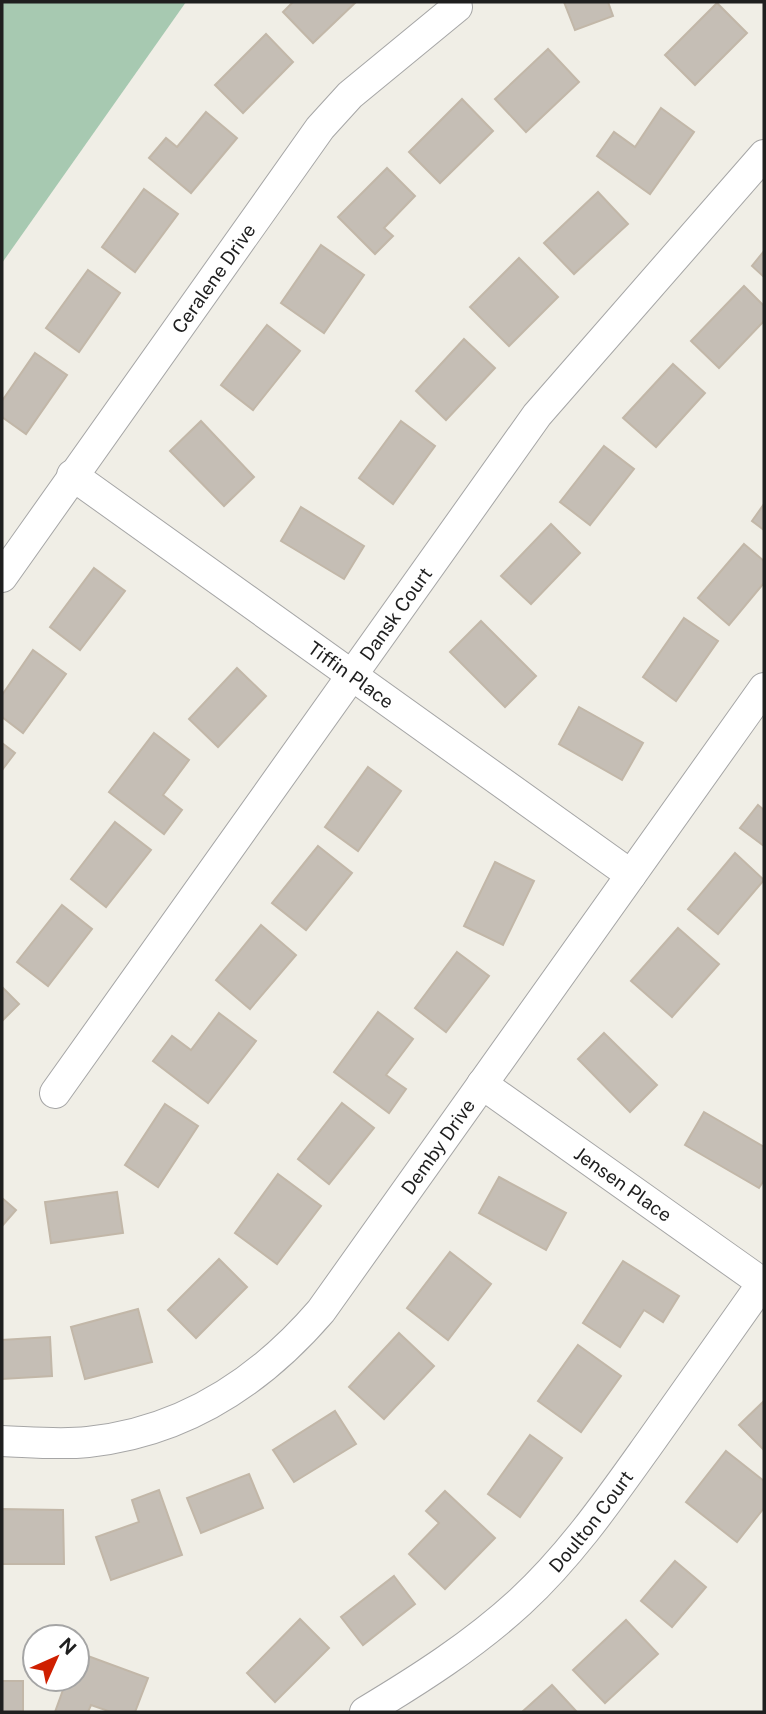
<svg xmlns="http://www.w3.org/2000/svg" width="766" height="1714" font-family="'Public Sans',sans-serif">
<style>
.cemetery{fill:#a7c9b1}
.building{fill:#c5beb5;stroke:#c2b7a8;stroke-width:2}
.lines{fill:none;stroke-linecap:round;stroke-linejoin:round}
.street-casing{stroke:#a6a6a6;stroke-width:32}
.street{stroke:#fff;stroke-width:30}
.labels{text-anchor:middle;stroke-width:5;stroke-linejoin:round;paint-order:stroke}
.street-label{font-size:19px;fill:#1f1f1f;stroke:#fff}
</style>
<rect width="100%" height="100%" fill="#f0eee6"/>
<path class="cemetery" d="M2 2H186L2 263Z"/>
<g class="building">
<path d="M293 2H356L313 43 283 12Z"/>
<path d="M564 2H608L613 16 575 30Z"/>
<path d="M717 3 747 33 695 85 665 55Z"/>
<path d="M266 34 293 62 243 113 215 85Z"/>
<path d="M548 49 579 82 526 132 495 99Z"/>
<path d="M462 99 493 131 440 183 409 152Z"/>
<path d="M661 108 694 132 650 194 597 156 614 132 635 147Z"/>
<path d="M206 112 237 138 191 193 149 158 166 138 177 147Z"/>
<path d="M387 168 415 196 384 228 393 236 375 254 338 217Z"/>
<path d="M144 189 178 214 135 272 102 247Z"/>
<path d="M598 192 628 224 574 274 544 243Z"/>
<path d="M321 245 364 275 324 333 281 303Z"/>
<path d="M764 251V277L752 266Z"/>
<path d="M519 258 558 297 509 346 470 307Z"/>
<path d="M88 270 120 293 79 352 46 328Z"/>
<path d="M744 286 764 306V321L719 368 691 341Z"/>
<path d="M267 325 300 351 253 410 221 385Z"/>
<path d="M464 339 495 368 446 420 416 391Z"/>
<path d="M35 353 67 375 26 434 2 417V401Z"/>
<path d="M673 364 705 393 656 447 623 418Z"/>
<path d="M201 421 254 477 224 506 170 451Z"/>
<path d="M401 421 435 446 393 504 359 478Z"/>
<path d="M604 446 634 469 590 525 560 502Z"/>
<path d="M764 504V530L752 521Z"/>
<path d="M301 507 364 546 344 579 281 541Z"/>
<path d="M551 524 580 553 531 604 501 576Z"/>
<path d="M744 544 764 561V583L729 625 698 598Z"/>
<path d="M94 568 125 591 80 650 50 627Z"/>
<path d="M684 618 718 641 676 701 643 677Z"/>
<path d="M481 621 536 676 505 707 450 652Z"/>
<path d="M33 650 66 674 23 733 2 717V695Z"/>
<path d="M237 668 266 696 218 747 189 719Z"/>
<path d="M579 707 643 743 622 780 559 744Z"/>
<path d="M154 733 189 760 163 795 182 810 164 834 109 792Z"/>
<path d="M2 743 15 753 2 770Z"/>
<path d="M368 767 401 791 358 851 325 827Z"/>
<path d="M758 805 764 810V846L740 828Z"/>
<path d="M115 822 151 850 106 907 71 879Z"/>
<path d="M318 846 352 873 306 930 272 903Z"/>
<path d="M735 853 764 880 718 934 688 909Z"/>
<path d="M495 862 534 881 503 945 464 926Z"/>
<path d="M62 905 92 929 48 986 17 962Z"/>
<path d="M261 925 296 955 250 1009 216 980Z"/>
<path d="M678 928 719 964 672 1017 631 981Z"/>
<path d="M457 952 489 976 446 1032 415 1008Z"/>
<path d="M2 987 19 1004 2 1021Z"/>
<path d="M378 1012 413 1039 386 1075 406 1089 389 1113 334 1072Z"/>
<path d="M219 1013 256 1041 208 1103 153 1061 172 1036 191 1050Z"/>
<path d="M604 1033 657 1085 630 1112 578 1059Z"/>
<path d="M342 1103 374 1128 329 1184 298 1159Z"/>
<path d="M165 1104 198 1126 158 1187 125 1165Z"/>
<path d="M704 1112 764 1147V1180L759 1188 685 1145Z"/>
<path d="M278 1174 321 1206 277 1264 235 1233Z"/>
<path d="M499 1177 566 1213 546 1250 479 1213Z"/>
<path d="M117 1192 123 1233 51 1243 45 1202Z"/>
<path d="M2 1198 16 1210 2 1226Z"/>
<path d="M450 1252 491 1284 448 1340 407 1308Z"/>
<path d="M219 1259 247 1287 196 1338 168 1310Z"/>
<path d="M623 1261 679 1296 663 1322 644 1310 620 1347 583 1323Z"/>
<path d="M138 1309 152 1362 85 1379 71 1327Z"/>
<path d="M399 1333 434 1366 384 1419 349 1387Z"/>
<path d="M50 1337 52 1376 2 1379V1340Z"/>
<path d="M578 1345 621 1376 581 1432 538 1401Z"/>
<path d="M764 1401V1450L739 1425Z"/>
<path d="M335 1411 356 1444 294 1482 273 1450Z"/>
<path d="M530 1435 562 1458 520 1517 488 1494Z"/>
<path d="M726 1451 764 1481V1508L737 1542 686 1502Z"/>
<path d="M249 1474 263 1508 201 1533 187 1498Z"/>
<path d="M159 1490 182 1555 111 1580 96 1537 139 1522 132 1500Z"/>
<path d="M445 1491 495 1538 445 1589 409 1554 439 1523 426 1511Z"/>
<path d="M2 1509 63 1510 64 1564H2Z"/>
<path d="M675 1561 706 1587 672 1627 641 1601Z"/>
<path d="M394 1576 415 1604 363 1645 341 1617Z"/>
<path d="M300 1619 329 1648 275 1702 247 1673Z"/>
<path d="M626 1620 658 1654 605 1703 573 1670Z"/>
<path d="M77 1652 148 1678 135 1712H111L91 1705 88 1712H55L67 1679H77Z"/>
<rect x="2" y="1681" width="21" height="31"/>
<path d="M552 1685 577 1712H522Z"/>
</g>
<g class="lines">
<defs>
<g id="street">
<path id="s1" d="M72 475 631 875"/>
<path id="s2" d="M2 577 320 128 350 95 457 7"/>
<path id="s3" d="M482 1084 764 1284"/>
<path id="s4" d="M55 1093 537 415 764 155"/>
<path id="s5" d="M2 1441C30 1442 59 1445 88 1442 184 1432 259 1383 321 1311L764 688"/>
<path id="s6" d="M365 1712C420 1679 473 1645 520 1602 571 1555 611 1497 651 1441 689 1388 726 1334 764 1281"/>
</g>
</defs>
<use href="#street" class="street-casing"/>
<use href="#street" class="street"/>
</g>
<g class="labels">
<g class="street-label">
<text dy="7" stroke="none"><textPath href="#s2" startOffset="366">Ceralene Drive</textPath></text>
<text dy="7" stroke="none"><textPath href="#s4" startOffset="588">Dansk Court</textPath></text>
<text dy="7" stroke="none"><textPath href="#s1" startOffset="343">Tiffin Place</textPath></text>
<text dy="7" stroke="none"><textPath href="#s5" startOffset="562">Demby Drive</textPath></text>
<text dy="7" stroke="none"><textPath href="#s3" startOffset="173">Jensen Place</textPath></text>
<text dy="7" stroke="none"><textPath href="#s6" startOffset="298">Doulton Court</textPath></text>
</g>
</g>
<rect width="766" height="1714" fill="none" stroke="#1f1f1f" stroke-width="7"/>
<g transform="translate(56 1658) rotate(45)"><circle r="33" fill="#ffffff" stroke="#a5a5a5" stroke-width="2"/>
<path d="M0-5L12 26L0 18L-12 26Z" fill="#cf1f00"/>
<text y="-10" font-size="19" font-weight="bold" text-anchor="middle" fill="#1f1f1f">N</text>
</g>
</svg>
